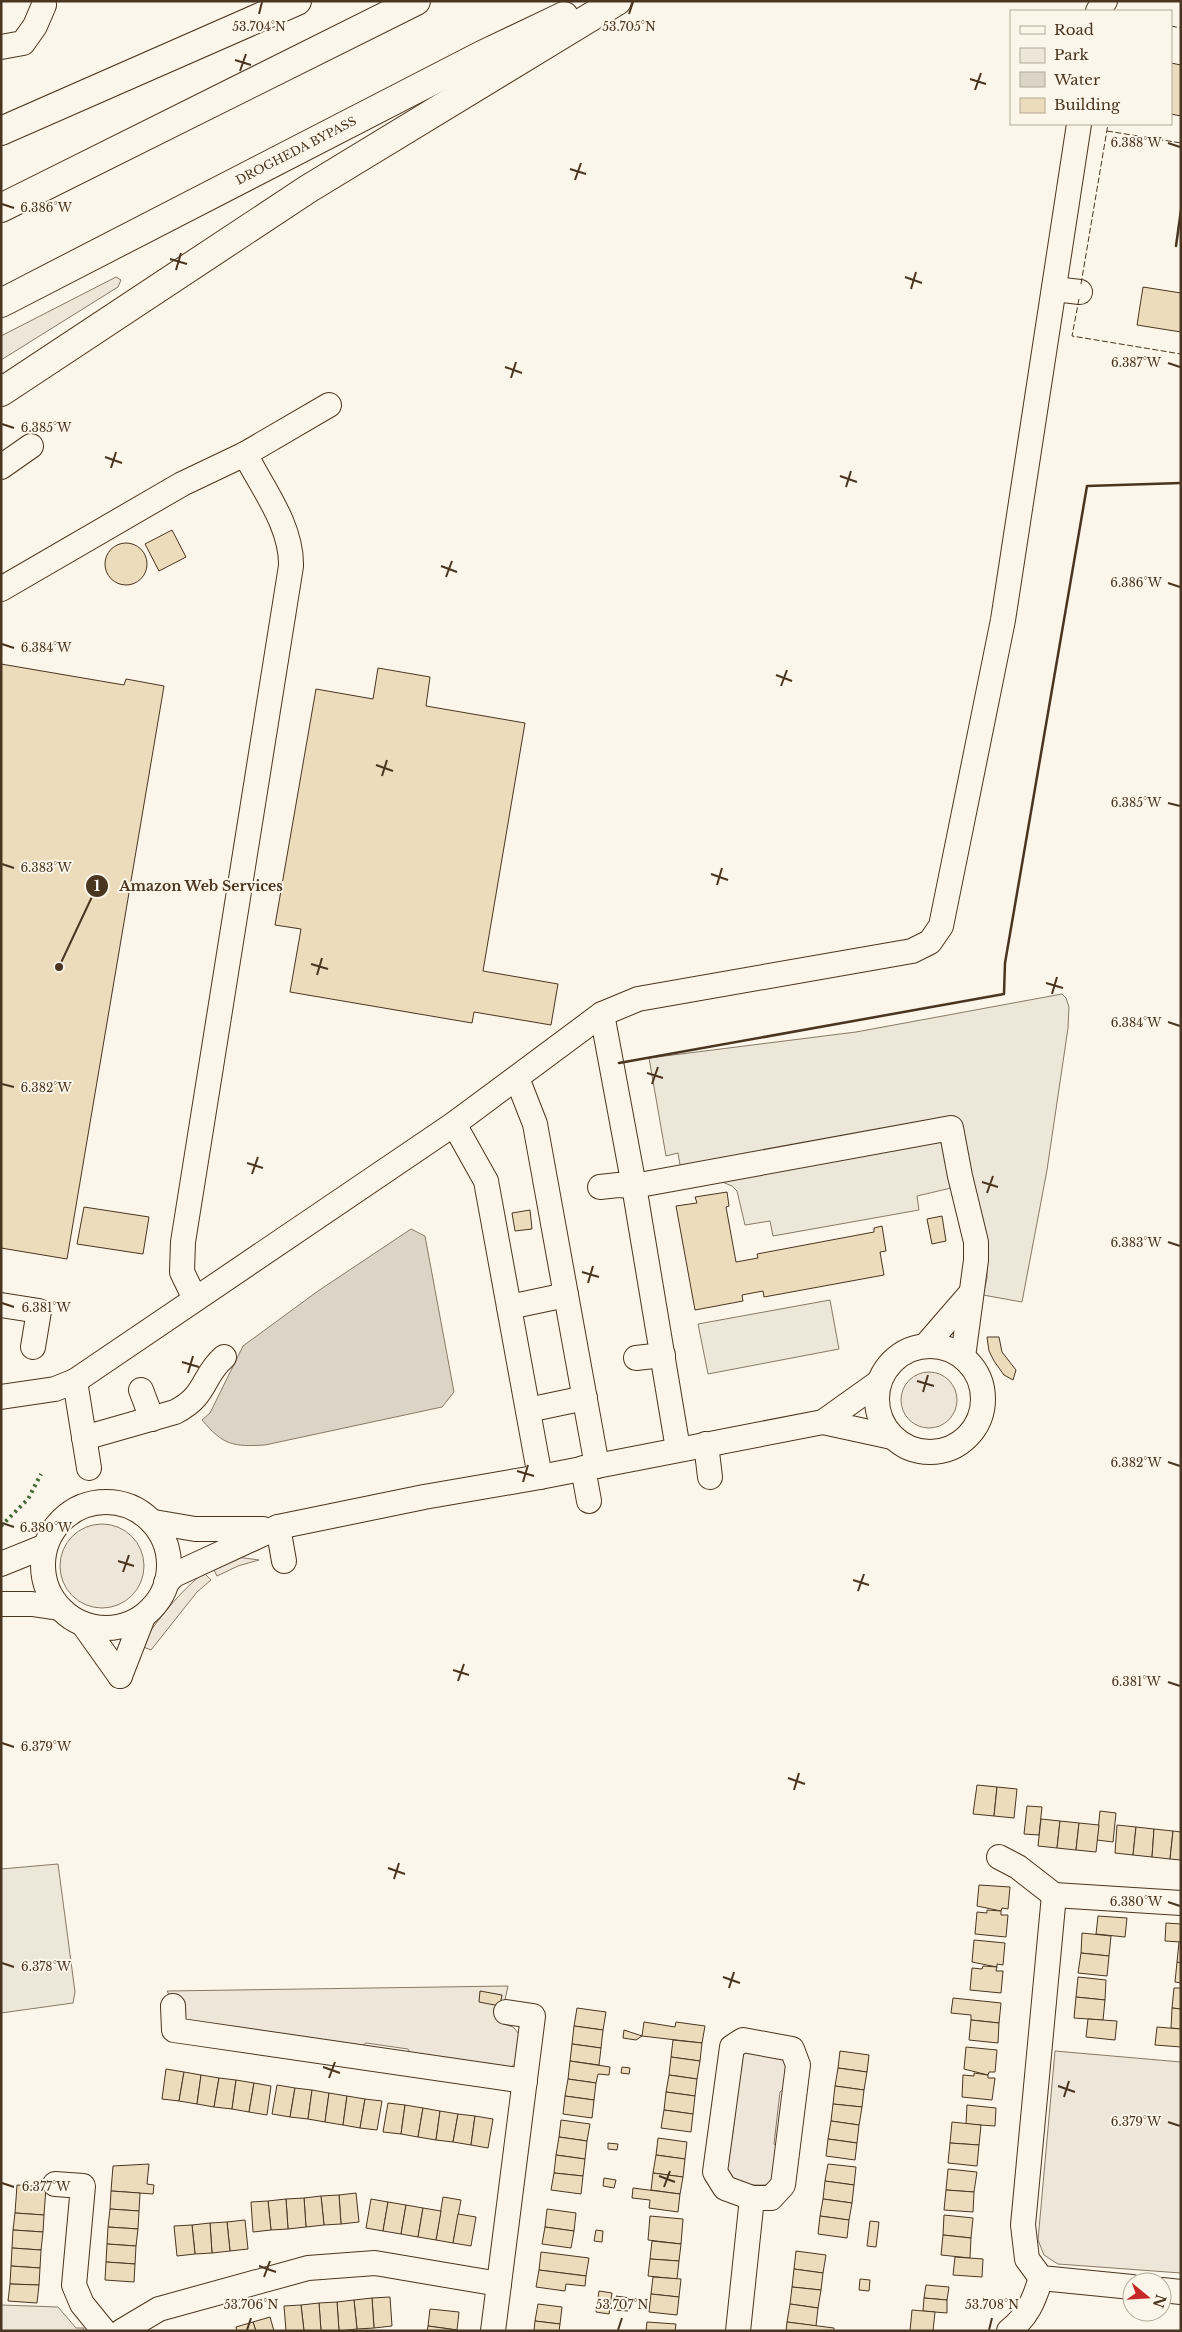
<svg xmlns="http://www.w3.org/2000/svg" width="1182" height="2332" font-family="'Libre Baskerville',serif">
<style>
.green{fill:#ede6d9;stroke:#887966}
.parking{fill:#ede7d9;stroke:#887966}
.water{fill:#dcd4c6;stroke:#887966}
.building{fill:#ecdcbc;stroke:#4a3520}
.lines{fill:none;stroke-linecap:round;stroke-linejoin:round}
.minor-casing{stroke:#4a3520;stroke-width:26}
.highway-casing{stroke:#4a3520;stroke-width:30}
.minor{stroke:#fbf6e9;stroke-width:24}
.highway{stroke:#fbf6e9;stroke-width:28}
.hedge{stroke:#436837;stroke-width:4;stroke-dasharray:2.5 4;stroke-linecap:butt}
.fence{stroke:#4a3520;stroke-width:1;stroke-dasharray:6 2.5;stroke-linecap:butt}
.wall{stroke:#4a3520;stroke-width:2.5}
.ticks{fill:none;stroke:#4a3520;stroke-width:2}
.labels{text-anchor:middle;stroke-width:4;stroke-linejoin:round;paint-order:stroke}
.street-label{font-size:12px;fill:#4a3520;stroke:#fbf6e9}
.ticks-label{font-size:12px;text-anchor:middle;fill:#4a3520;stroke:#fbf6e9;stroke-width:4;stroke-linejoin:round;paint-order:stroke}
.leader{fill:none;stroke:#4a3520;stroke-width:2}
.callout-dot{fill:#4a3520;stroke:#fbf6e9;stroke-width:2}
.mark-label{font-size:15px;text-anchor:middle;font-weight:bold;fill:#fff}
.callout-label{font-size:14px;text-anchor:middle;font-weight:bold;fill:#4a3520;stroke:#fbf6e9;stroke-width:4;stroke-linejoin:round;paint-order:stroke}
</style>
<rect width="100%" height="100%" fill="#fbf6e9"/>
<g class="green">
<path d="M116 277 121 280 118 287 1 360V336Z"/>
<circle cx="929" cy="1400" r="28"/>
<circle cx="102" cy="1566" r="42"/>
<path d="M237 1557 259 1560 238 1566 217 1576 212 1566Z"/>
<path d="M204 1573 211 1580 197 1592 151 1650 141 1646C154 1623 183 1588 204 1573Z"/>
<path d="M508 1986 500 2023 513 2027 520 2035 516 2063 506 2071 413 2057 408 2049 366 2043 358 2049 188 2023 167 1991Z"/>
<path d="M748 2048 780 2052 791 2065 788 2085 780 2092 774 2144 781 2150 778 2171 768 2185H749L729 2178 722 2164 725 2143 732 2139 738 2087V2056Z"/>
<path d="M1055 2051 1181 2062V2273L1058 2264 1044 2255 1038 2240Z"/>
<path d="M1 2305 58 2307 76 2328H84L83 2331H1Z"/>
</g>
<g class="parking">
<path d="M1062 994 1066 998 1069 1007 1068 1028 1047 1170 1022 1302 983 1295 987 1278V1260L951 1188 917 1196 919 1210 773 1236 770 1221 745 1225 737 1191 732 1186 720 1181 684 1188 678 1153 666 1156 649 1058 856 1032Z"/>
<path d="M830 1300 839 1349 708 1374 698 1324Z"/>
<path d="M58 1864 75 1992 73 2003 1 2013V1869Z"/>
</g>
<path class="water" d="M411 1229 425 1236 454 1392 442 1407 265 1445C233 1447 223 1445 202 1420L210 1413 243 1346 318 1291Z"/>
<g class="building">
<path d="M1171 63 1181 65V116L1171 114Z"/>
<path d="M1143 287 1181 293V332L1137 325Z"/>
<path d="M172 530 186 557 159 571 145 544Z"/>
<circle cx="126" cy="564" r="21"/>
<path d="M1 664 124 685 126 679 164 686 67 1259 1 1248Z"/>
<path d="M378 668 430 677 426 706 525 723 483 971 558 984 551 1025 474 1012 472 1023 290 992 301 929 275 925 316 689 373 699Z"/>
<path d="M727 1192 729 1206 726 1207 736 1262 758 1258 757 1254 874 1232V1228L882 1226 886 1251 880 1252 884 1275 764 1297 763 1291 742 1295 743 1301 695 1310 676 1206 697 1203 695 1197Z"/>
<path d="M84 1207 149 1217 143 1254 77 1244Z"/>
<path d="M530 1210 532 1229 515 1231 512 1213Z"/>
<path d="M942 1216 946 1241 932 1244 927 1219Z"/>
<path d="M987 1337H999L1002 1352 1016 1370 1013 1380 1004 1375 994 1361 989 1351Z"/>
<path d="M977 1785 997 1787 994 1816 973 1814Z"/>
<path d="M997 1787 1017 1789 1014 1818 994 1816Z"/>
<path d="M1027 1806 1042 1807 1039 1835 1024 1834Z"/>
<path d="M1100 1811 1116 1813 1113 1842 1097 1840Z"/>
<path d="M1041 1819 1060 1821 1057 1848 1038 1846Z"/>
<path d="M1060 1821 1079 1823 1076 1850 1057 1848Z"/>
<path d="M1079 1823 1099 1825 1096 1852 1076 1850Z"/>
<path d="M1117 1825 1136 1827 1133 1855 1115 1853Z"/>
<path d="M1136 1827 1154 1829 1152 1857 1133 1855Z"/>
<path d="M1154 1829 1173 1831 1170 1859 1152 1857Z"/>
<path d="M1173 1831 1181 1832V1860L1170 1859Z"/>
<path d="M979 1885 1010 1887 1008 1909 1002 1908 1001 1911 977 1906Z"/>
<path d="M987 1910 1001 1911V1915H1008L1006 1937 975 1934 977 1912 987 1913Z"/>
<path d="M1098 1916 1127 1918 1125 1937 1096 1934Z"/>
<path d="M1166 1923 1181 1924V1942L1165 1941Z"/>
<path d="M1082 1933 1111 1936 1109 1956 1081 1953Z"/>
<path d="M974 1940 1005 1943 1003 1965 997 1964V1967L972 1962Z"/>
<path d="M1179 1942H1181V1963L1177 1962Z"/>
<path d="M1081 1953 1109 1956 1107 1976 1078 1973Z"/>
<path d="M1177 1962 1181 1963V1983L1175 1982Z"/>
<path d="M983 1966 997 1967 996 1971H1003L1001 1993 970 1990 972 1968 982 1969Z"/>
<path d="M1078 1977 1106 1980 1105 2000 1076 1997Z"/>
<path d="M1174 1988H1181V2009L1172 2008Z"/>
<path d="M480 1991 502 1995 500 2006 479 2002Z"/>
<path d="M1076 1997 1105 2000 1103 2020 1074 2018Z"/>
<path d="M953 1998 1001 2003 999 2023 971 2020V2015L951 2013Z"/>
<path d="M577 2008 606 2012 603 2030 574 2026Z"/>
<path d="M1172 2008 1181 2009V2029L1171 2028Z"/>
<path d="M1088 2019 1117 2021 1115 2040 1086 2037Z"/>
<path d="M971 2020 999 2023 998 2043 969 2040Z"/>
<path d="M644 2022 675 2027 676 2022 705 2026 702 2043 642 2036Z"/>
<path d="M574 2026 603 2030 601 2048 572 2044Z"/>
<path d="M1157 2027 1181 2029V2047L1155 2045Z"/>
<path d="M624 2030 642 2036 636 2040 623 2038Z"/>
<path d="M673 2040 702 2043 700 2061 671 2057Z"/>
<path d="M572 2044 601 2048 599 2065 570 2061Z"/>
<path d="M966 2047 997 2050 995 2072H989L988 2075 964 2069Z"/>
<path d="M840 2051 869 2055 867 2072 838 2068Z"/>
<path d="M671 2057 700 2061 697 2079 669 2075Z"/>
<path d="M570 2061 610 2067 609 2075 598 2074 596 2083 568 2079Z"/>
<path d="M622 2067 630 2068 629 2074 621 2073Z"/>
<path d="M838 2068 867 2072 864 2090 835 2086Z"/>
<path d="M166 2069 184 2072 179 2101 162 2099Z"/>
<path d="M184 2072 201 2075 197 2104 179 2101Z"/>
<path d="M974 2073 988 2075V2078H995L992 2100 962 2097 963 2075 974 2076Z"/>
<path d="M201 2075 219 2078 214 2107 197 2104Z"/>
<path d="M669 2075 697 2079 695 2096 666 2092Z"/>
<path d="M219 2078 236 2080 232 2109 214 2107Z"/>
<path d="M568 2079 596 2083 594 2100 565 2096Z"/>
<path d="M236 2080 254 2083 249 2112 232 2109Z"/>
<path d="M254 2083 271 2086 267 2115 249 2112Z"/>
<path d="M277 2085 295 2088 290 2117 272 2114Z"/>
<path d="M835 2086 864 2090 862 2107 833 2104Z"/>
<path d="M295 2088 312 2090 308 2119 290 2117Z"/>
<path d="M312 2090 329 2093 325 2122 308 2119Z"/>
<path d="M666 2092 695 2096 693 2114 664 2110Z"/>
<path d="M329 2093 347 2096 343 2125 325 2122Z"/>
<path d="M347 2096 365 2099 360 2128 343 2125Z"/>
<path d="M565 2096 594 2100 592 2118 563 2114Z"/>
<path d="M365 2099 382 2101 377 2130 360 2128Z"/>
<path d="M388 2103 405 2105 401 2134 383 2132Z"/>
<path d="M833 2104 862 2107 859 2125 831 2121Z"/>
<path d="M405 2105 423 2108 418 2137 401 2134Z"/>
<path d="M967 2105 996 2108 995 2126 966 2124Z"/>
<path d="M423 2108 440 2111 436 2140 418 2137Z"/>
<path d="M664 2110 693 2114 691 2132 661 2128Z"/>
<path d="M440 2111 458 2114 453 2142 436 2140Z"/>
<path d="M458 2114 475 2116 471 2145 453 2142Z"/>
<path d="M475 2116 493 2119 488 2148 471 2145Z"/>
<path d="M561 2120 590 2124 587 2141 559 2137Z"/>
<path d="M831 2121 859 2125 857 2143 828 2139Z"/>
<path d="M952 2122 981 2125 979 2145 950 2143Z"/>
<path d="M559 2137 587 2141 585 2159 556 2155Z"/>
<path d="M658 2138 687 2142 685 2159 656 2155Z"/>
<path d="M828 2139 857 2143 855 2160 826 2156Z"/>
<path d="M608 2143 618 2144 617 2150 608 2149Z"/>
<path d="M950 2143 979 2145 977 2166 948 2163Z"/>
<path d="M556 2155 585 2159 583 2176 554 2173Z"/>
<path d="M656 2155 685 2159 683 2177 653 2173Z"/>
<path d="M149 2164 147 2184 154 2185 153 2194 111 2191 113 2166Z"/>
<path d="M828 2164 856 2167 854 2185 825 2181Z"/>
<path d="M948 2169 977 2172 974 2192 946 2190Z"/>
<path d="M554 2173 583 2176 581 2194 551 2190Z"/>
<path d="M653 2173 683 2177 680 2194 651 2190Z"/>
<path d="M604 2178 616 2180 614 2188 603 2186Z"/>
<path d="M825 2181 854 2185 852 2203 823 2199Z"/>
<path d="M17 2185 46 2187 44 2215 15 2213Z"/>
<path d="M633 2188 680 2194 678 2212 649 2208 650 2200 632 2198Z"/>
<path d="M946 2190 974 2192 973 2212 944 2210Z"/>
<path d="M111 2191 140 2193 139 2211 110 2209Z"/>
<path d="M356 2193 359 2222 341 2224 339 2195Z"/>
<path d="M339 2195 341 2224 324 2225 321 2196Z"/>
<path d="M321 2196 324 2225 306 2227 304 2198Z"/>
<path d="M443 2197 461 2200 453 2243 436 2240Z"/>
<path d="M304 2198 306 2227 288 2229 286 2199Z"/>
<path d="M286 2199 288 2229 271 2230 268 2201Z"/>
<path d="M371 2199 388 2202 383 2231 366 2228Z"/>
<path d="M823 2199 852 2203 849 2220 820 2216Z"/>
<path d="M268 2201 271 2230 253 2232 251 2202Z"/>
<path d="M388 2202 406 2205 401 2234 383 2231Z"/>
<path d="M406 2205 423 2208 418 2237 401 2234Z"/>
<path d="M423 2208 441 2211 436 2240 418 2237Z"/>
<path d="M110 2209 139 2211 138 2229 108 2227Z"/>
<path d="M547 2209 576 2213 574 2231 545 2227Z"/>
<path d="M15 2213 44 2215 43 2232 13 2230Z"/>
<path d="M458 2214 476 2217 471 2246 453 2243Z"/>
<path d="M944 2215 973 2218 971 2238 943 2235Z"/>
<path d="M650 2216 683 2219 681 2244 648 2240Z"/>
<path d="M820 2216 849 2220 847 2238 818 2234Z"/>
<path d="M245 2220 248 2249 230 2251 227 2222Z"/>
<path d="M870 2221 879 2222 876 2247 867 2246Z"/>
<path d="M227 2222 230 2251 212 2253 210 2223Z"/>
<path d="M210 2223 212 2253 195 2254 192 2225Z"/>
<path d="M192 2225 195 2254 177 2256 174 2226Z"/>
<path d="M108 2227 138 2229 136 2246 107 2244Z"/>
<path d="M545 2227 574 2231 571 2248 542 2244Z"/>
<path d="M13 2230 43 2232 41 2250 12 2248Z"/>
<path d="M596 2230 603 2231 602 2242 594 2241Z"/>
<path d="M943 2235 971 2238 970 2258 941 2255Z"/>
<path d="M652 2241 681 2244 679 2261 650 2259Z"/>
<path d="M107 2244 136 2246 135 2264 106 2262Z"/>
<path d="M12 2248 41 2250 40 2268 11 2266Z"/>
<path d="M796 2251 826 2255 823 2273 794 2269Z"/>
<path d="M541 2252 589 2258 586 2276 539 2270Z"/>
<path d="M955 2257 983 2259 982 2277 953 2275Z"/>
<path d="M650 2259 679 2261 677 2279 648 2276Z"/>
<path d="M106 2262 135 2264 134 2282 105 2280Z"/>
<path d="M11 2266 40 2268 39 2285 10 2284Z"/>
<path d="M794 2269 823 2273 821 2290 792 2287Z"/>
<path d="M539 2270 586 2276 585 2286 566 2284 565 2291 536 2287Z"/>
<path d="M653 2277 681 2279 679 2297 651 2294Z"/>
<path d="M860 2279 870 2280 869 2291 859 2290Z"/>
<path d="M10 2284 39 2285 37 2303 8 2301Z"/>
<path d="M926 2285 949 2287 947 2300 924 2298Z"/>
<path d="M792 2287 821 2290 818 2308 790 2304Z"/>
<path d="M599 2291 612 2293 609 2314 596 2312Z"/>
<path d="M651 2294 679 2297 677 2315 649 2312Z"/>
<path d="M616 2296 630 2298 628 2311 614 2310Z"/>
<path d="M390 2297 392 2326 374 2328 372 2298Z"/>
<path d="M372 2298 374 2328 357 2329 354 2300Z"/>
<path d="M924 2298 947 2300V2313L923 2311Z"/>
<path d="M354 2300 357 2329 339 2331 337 2302Z"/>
<path d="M337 2302 339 2331H321L319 2303Z"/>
<path d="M319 2303 321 2331H304L301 2305Z"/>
<path d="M538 2304 562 2307 560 2324 535 2321Z"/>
<path d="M790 2304 818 2308 816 2326 787 2322Z"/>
<path d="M301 2305 304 2331H286L284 2306Z"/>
<path d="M430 2309 459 2312 457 2330 428 2326Z"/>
<path d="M912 2310 935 2312 933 2331H910Z"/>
<path d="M270 2317 274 2331H256L253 2322Z"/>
<path d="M535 2321 560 2324 559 2331H534Z"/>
<path d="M253 2322 256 2331H237L236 2327Z"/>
<path d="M647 2322 676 2324 675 2331H646Z"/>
<path d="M787 2322 834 2328V2331H786Z"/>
<path d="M428 2326 457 2330V2331H427Z"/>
</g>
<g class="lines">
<defs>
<g id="minor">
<path d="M1098 11 1105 1"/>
<path d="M1 47 23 43 35 26 44 5"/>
<path d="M1054 289 1080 292"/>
<path d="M1 467 31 446"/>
<path d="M1 589 182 484 245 454 329 405"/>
<path d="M602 1014 634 1186 678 1449"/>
<path d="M517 1078 535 1124 597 1466"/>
<path d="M454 1124 486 1181 540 1477"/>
<path d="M600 1187 618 1185 634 1186 951 1128 960 1176 976 1242V1260L963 1357"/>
<path d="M195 1299 182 1272 183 1242 291 566C292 526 263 489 245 454"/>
<path d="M1 1305 39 1311 33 1347"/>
<path d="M509 1307 566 1295"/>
<path d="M926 1345 971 1293"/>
<circle cx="930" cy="1399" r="53"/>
<path d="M636 1358 663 1355"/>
<path d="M75 1381 89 1468"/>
<path d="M879 1382 823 1422 892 1437"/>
<path d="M141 1390 152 1419"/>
<path d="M1 1397 55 1389 75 1381 454 1124 602 1014 638 999 912 951 930 942 941 926 1003 620 1079 124"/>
<path d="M528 1410 585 1398"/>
<path d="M84 1438 175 1412C208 1395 201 1377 224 1357"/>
<path d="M706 1444 710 1477"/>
<path d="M583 1468 589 1501"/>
<circle cx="106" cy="1565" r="63"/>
<path d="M154 1522 195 1529H263"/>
<path d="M278 1527 284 1561"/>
<path d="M1 1564 43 1547"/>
<path d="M166 1583 174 1575 278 1527 424 1497 540 1477 823 1422"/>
<path d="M1 1604H32L59 1608"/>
<path d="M83 1624 120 1676"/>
<path d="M120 1676 143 1617"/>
<path d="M999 1857 1018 1867 1054 1895 1181 1903"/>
<path d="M1054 1895 1023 2225 1027 2259 1041 2278 1132 2287"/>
<path d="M173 2006 174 2030 525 2081"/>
<path d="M743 2040 792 2049 798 2065 783 2185 771 2198H752L725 2188 715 2172 732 2047Z"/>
<path d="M55 2184 83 2186 74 2285 82 2304 104 2331"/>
<path d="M1162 2290 1181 2292"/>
<path d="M122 2331 159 2309 308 2268 375 2263 499 2284"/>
<path d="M493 2331 533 2016 506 2012"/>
<path d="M738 2331 752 2198"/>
<path d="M1009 2331C1028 2316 1034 2300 1041 2278"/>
</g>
<g id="highway">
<path d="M1 131 297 1"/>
<path d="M1 208 416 1"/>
<path id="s1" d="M1 303 482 55 564 16"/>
<path d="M1 392 308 189 617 1"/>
</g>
</defs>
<use href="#minor" class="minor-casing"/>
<use href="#highway" class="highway-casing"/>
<use href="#minor" class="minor"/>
<use href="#highway" class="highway"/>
<path class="hedge" d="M1 1526 28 1499 41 1474"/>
<g class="fence">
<path d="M1171 26 1181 28"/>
<path d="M1107 131 1181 143"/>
<path d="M1081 284 1108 124"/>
<path d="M1079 299 1072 336 1181 354"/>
</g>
<g class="wall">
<path d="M1176 246 1181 210"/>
<path d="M619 1063 1004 994 1005 963 1087 486 1181 483"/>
</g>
</g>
<path class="ticks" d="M259 14 262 2M629 14 633 2M235 60 251 65M240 71 246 54M970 79 986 84M975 90 981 73M1168 143 1180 147M570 169 586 174M575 180 581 163M2 204 14 208M170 259 187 264M176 270 181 253M905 277 922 283M911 289 916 272M1168 363 1180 367M505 367 522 373M511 378 516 362M2 424 14 428M105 457 122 463M111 468 116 452M840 476 857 482M846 487 851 471M441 566 457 572M446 577 452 561M1168 583 1180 587M2 644 14 648M776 675 792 681M781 686 787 670M376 765 393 771M382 776 387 760M1168 803 1180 806M2 864 14 868M711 874 728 880M717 885 722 868M311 964 328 969M317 975 322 958M1046 983 1063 988M1052 994 1057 977M1168 1022 1180 1026M647 1073 663 1078M2 1084 14 1087M652 1084 658 1067M247 1163 263 1168M252 1174 258 1157M982 1182 998 1187M987 1193 993 1176M1168 1242 1180 1246M582 1272 599 1277M588 1283 593 1266M2 1303 14 1307M182 1362 199 1367M188 1373 193 1356M917 1381 934 1386M923 1392 928 1375M1168 1462 1180 1466M517 1471 534 1476M523 1482 528 1465M2 1523 14 1527M118 1561 134 1566M123 1572 129 1555M853 1580 869 1585M858 1591 864 1574M453 1670 469 1675M458 1681 464 1664M1168 1682 1180 1686M2 1743 14 1747M788 1778 805 1784M794 1790 799 1773M388 1868 405 1874M394 1879 399 1863M1168 1902 1180 1906M2 1963 14 1967M723 1977 740 1983M729 1988 734 1972M323 2067 340 2073M329 2078 335 2062M1058 2086 1075 2092M1064 2097 1069 2081M1168 2122 1180 2126M659 2176 675 2182M2 2183 14 2187M664 2187 670 2171M259 2266 276 2272M264 2277 270 2261M247 2330 251 2318M618 2330 622 2318M989 2330 992 2318"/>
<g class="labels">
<g class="street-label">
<text dy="4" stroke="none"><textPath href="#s1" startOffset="332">DROGHEDA BYPASS</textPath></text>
</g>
</g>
<g class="ticks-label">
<text x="259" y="31">53.704°N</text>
<text x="629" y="31">53.705°N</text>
<text x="1136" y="147">6.388°W</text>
<text x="46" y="212">6.386°W</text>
<text x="1136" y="367">6.387°W</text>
<text x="46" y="432">6.385°W</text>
<text x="1136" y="587">6.386°W</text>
<text x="46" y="652">6.384°W</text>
<text x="1136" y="807">6.385°W</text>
<text x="46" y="872">6.383°W</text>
<text x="1136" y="1027">6.384°W</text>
<text x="46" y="1092">6.382°W</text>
<text x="1136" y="1247">6.383°W</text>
<text x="46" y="1312">6.381°W</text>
<text x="1136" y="1467">6.382°W</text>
<text x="46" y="1532">6.380°W</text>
<text x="1136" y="1686">6.381°W</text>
<text x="46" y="1751">6.379°W</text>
<text x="1136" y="1906">6.380°W</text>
<text x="46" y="1971">6.378°W</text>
<text x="1136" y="2126">6.379°W</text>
<text x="46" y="2191">6.377°W</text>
<text x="251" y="2309">53.706°N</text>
<text x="622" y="2309">53.707°N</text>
<text x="992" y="2309">53.708°N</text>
</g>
<path class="leader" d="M59 967L97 886"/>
<g class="callout-dot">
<circle cx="59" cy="967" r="5"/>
<circle cx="97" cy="886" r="12"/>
</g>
<g class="mark-label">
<text x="97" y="891">1</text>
</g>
<g class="callout-label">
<text x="201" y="891">Amazon Web Services</text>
</g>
<rect width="1182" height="2332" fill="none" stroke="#4a3520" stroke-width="5"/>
<rect x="1010" y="10" width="162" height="115" fill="#fbf6e9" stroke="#b4a999"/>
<rect x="1020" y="26" width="25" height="8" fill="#fbf6e9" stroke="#b4a999"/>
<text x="1054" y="35" font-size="15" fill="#4a3520">Road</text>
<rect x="1020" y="48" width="25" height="15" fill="#ede6d9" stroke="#b4a999"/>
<text x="1054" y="60" font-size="15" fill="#4a3520">Park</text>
<rect x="1020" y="72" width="25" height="15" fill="#dcd4c6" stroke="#b4a999"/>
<text x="1054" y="85" font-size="15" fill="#4a3520">Water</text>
<rect x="1020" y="98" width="25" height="15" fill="#ecdcbc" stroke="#b4a999"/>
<text x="1054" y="110" font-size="15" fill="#4a3520">Building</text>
<g transform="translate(1147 2297) rotate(108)"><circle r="24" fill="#fbf6e9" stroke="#b4a999"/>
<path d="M0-4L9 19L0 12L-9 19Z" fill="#c62828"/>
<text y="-8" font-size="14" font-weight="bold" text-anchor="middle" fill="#4a3520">N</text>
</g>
</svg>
